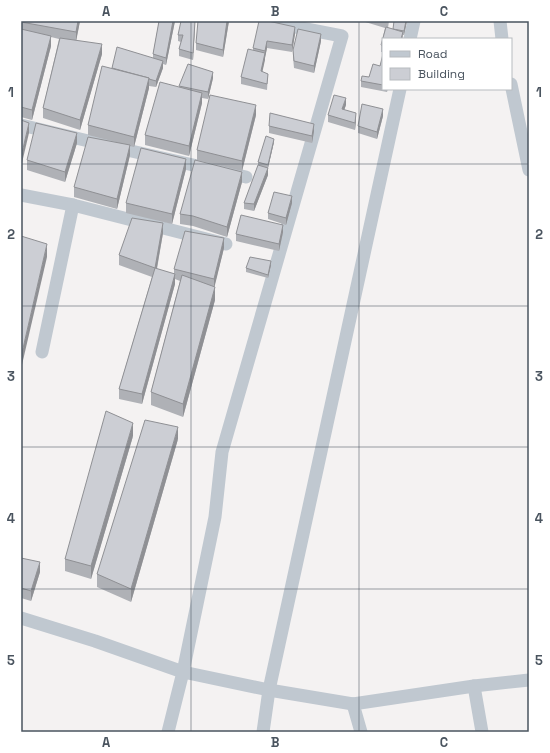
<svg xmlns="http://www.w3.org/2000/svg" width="550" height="753" font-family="'Space Grotesk',sans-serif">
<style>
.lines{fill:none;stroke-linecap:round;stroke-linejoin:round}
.minor{stroke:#c0c8d0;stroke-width:13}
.wall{fill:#afb1b6}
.shaded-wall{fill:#8f9094}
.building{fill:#ccced4;stroke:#8f9094}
.grid{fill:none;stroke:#4a545f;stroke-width:1;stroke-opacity:0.55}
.neatline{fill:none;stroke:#4a545f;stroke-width:1.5}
.grid-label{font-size:13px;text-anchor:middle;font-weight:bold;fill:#4a545f}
</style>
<rect width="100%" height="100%" fill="#f4f2f2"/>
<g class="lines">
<g class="minor">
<path d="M500 21 502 39"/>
<path d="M410 39 414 21"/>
<path d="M511 84 529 170"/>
<path d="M21 125 118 148 246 177"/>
<path d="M21 195 73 205 42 352"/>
<path d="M73 205 226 244"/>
<path d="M21 618 95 641 183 672 269 690 353 704 474 686 529 680"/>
<path d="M474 686 482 732"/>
<path d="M353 704 361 732"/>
<path d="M168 732 183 672 215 517 222 452 342 36 265 21"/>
<path d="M263 732 269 690 400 89"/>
</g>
</g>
<g class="wall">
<path d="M21 21H80L76 40 102 54 80 130 43 118V108L59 39 51 37V46L32 120 21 117Z"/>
<path d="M159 21H175L166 65 163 64V68L156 87 149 86V88L134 147 130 146V155L117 209 74 197V187L116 142 88 135V125L112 68 153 58V54Z"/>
<path d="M229 21 223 57 196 50V43Z"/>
<path d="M362 21H389L388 28 393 29 407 21 404 35H403V39H383V52H381V45L385 28Z"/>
<path d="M195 25 193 60 179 56V49L181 42 178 41V35Z"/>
<path d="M295 27V34L292 52 267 48 262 72 268 74 267 90 241 84V77L253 50V48Z"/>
<path d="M321 41 314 73 294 68 293 57V50Z"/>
<path d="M383 54V89H388L387 92 361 87V81L369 77 380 66Z"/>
<path d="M213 78 208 99 202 98V103L189 156 145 145V135L179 87V86Z"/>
<path d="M346 105 344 110 356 120 355 130 328 122V115Z"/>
<path d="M256 115 242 171 197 160V150Z"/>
<path d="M383 116 377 139 358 133V126Z"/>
<path d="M269 126 314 131 312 143 269 133Z"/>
<path d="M274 142 268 168V175L254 211 244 209V203L258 166V162Z"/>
<path d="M77 143 65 182 27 170V160Z"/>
<path d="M186 169 172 224 126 213V203Z"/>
<path d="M242 182 227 237 193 226 180 224V214Z"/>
<path d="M292 203 286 225 268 219V213Z"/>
<path d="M283 232 279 251 236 241V234Z"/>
<path d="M163 233 157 269 174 274V269L224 248 214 287 215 300 183 417 151 405V392L180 281 175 279V284L142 404 119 399V389L152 277 119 265V255Z"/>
<path d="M271 265 268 278 246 272V268Z"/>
<path d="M133 436 91 579 65 571V559Z"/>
<path d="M178 439 131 602 97 587V574Z"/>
<path d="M21 558 40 572 31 601 21 598Z"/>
</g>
<g class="shaded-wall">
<path d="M78 21H80L76 42V32Z"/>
<path d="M173 21H175L166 65V58Z"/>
<path d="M195 21V25L193 60V53Z"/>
<path d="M227 21H229L223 57V50Z"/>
<path d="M406 21H407L404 35V31Z"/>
<path d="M295 27V34L292 52V45Z"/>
<path d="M321 34V41L314 73V66Z"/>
<path d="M51 36V46L32 120V110Z"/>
<path d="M267 41V48L265 58V51Z"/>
<path d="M102 44V54L80 130V120Z"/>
<path d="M265 53V60L261 78V71Z"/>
<path d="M163 61V68L156 87V81Z"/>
<path d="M213 72V78L208 99V92Z"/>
<path d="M149 78V88L134 147V137Z"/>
<path d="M202 93V103L189 156V146Z"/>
<path d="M346 98V105L342 116V109Z"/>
<path d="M256 105V115L242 171V161Z"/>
<path d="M383 109V116L377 139V132Z"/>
<path d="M356 113V120L355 130V123Z"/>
<path d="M29 123V133L21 167V157Z"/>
<path d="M314 124V131L312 143V136Z"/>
<path d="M77 133V143L65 182V172Z"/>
<path d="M274 139V142L268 168V175L254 211V204L268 168V165Z"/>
<path d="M130 145V155L117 209V199Z"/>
<path d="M186 159V169L172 224V214Z"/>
<path d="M242 172V182L227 237V227Z"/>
<path d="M292 196V203L286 225V218Z"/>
<path d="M163 223V233L155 278V268Z"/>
<path d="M283 225V232L279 251V244Z"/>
<path d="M224 238V248L214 289V279Z"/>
<path d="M47 244V257L21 369V357Z"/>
<path d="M271 261V265L268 278V275Z"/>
<path d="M175 274V284L142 404V394Z"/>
<path d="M215 287V300L183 417V404Z"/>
<path d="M133 423V436L91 579V566Z"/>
<path d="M178 427V439L131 602V589Z"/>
<path d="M40 562V572L31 601V591Z"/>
</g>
<g class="building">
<path d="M21 21H78L76 32 21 22Z"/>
<path d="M159 21H173L166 58 153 54Z"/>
<path d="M181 21H195L193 53 179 49 183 35H178Z"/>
<path d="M198 21H227L223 50 196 43Z"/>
<path d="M259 21H268L295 27 292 45 267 41 265 51 253 48Z"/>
<path d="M394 21H406L404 31 393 29Z"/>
<path d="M386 27 403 32 401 39H383V46L381 45Z"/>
<path d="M21 29 51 36 32 110 21 107Z"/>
<path d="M298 29 321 34 314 66 294 61 293 50Z"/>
<path d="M60 38 102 44 80 120 43 108Z"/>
<path d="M117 47 163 61 156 81 149 79V78L112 68Z"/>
<path d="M248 49 265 53 261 71 268 74 267 84 241 77Z"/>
<path d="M383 54V85L361 81 362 76 369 77 373 64 380 66Z"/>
<path d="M188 64 213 72 208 92 179 86Z"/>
<path d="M102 66 149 78 134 137 88 125Z"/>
<path d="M160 82 202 93 189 146 145 135Z"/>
<path d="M210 95 256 105 242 161 197 150Z"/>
<path d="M334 95 346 98 342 109 356 113 355 123 328 115Z"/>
<path d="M362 104 383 109 377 132 358 126Z"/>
<path d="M270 113 314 124 312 136 269 126Z"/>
<path d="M21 120 29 123 21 157Z"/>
<path d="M36 123 77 133 65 172 27 160Z"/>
<path d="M266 136 274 139 268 165 258 162Z"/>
<path d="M88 137 130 145 117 199 74 187Z"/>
<path d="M141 148 186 159 172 214 126 203Z"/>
<path d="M195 160 242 172 227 227 193 216 180 214Z"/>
<path d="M258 165 268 168 254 204 244 203Z"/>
<path d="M274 192 292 196 286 218 268 213Z"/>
<path d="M241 215 283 225 279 244 236 234Z"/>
<path d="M132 218 163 223 155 268 119 255Z"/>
<path d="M185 231 224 238 214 279 174 269Z"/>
<path d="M21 236 47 244 21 357Z"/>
<path d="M250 257 271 261 268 275 246 268Z"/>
<path d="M155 268 175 274 142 394 119 389Z"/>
<path d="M182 275 215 287 183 404 151 392Z"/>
<path d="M106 411 133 423 91 566 65 559Z"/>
<path d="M145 420 178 427 131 589 97 574Z"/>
<path d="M21 558 40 562 31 591 21 588Z"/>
</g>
<path class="grid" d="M191 21V732M359 21V732M21 164H529M21 306H529M21 447H529M21 589H529"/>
<rect width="550" height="753" fill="none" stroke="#ffffff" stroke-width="44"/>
<rect x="382" y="38" width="130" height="52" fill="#ffffff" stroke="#b7bbbf"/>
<rect x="390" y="51" width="20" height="6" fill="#c0c8d0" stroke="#b7bbbf"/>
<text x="418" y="58" font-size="12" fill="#4a545f">Road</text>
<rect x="390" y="68" width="20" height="12" fill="#ccced4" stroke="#b7bbbf"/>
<text x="418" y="78" font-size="12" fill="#4a545f">Building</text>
<rect x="22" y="22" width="506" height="709" class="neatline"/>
<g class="grid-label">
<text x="106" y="16">A</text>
<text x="275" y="16">B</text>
<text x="444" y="16">C</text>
<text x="11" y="97">1</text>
<text x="539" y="97">1</text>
<text x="11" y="239">2</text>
<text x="539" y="239">2</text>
<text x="11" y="381">3</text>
<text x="539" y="381">3</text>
<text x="11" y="523">4</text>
<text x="539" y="523">4</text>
<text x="11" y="665">5</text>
<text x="539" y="665">5</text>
<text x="106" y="747">A</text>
<text x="275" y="747">B</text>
<text x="444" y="747">C</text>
</g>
</svg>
